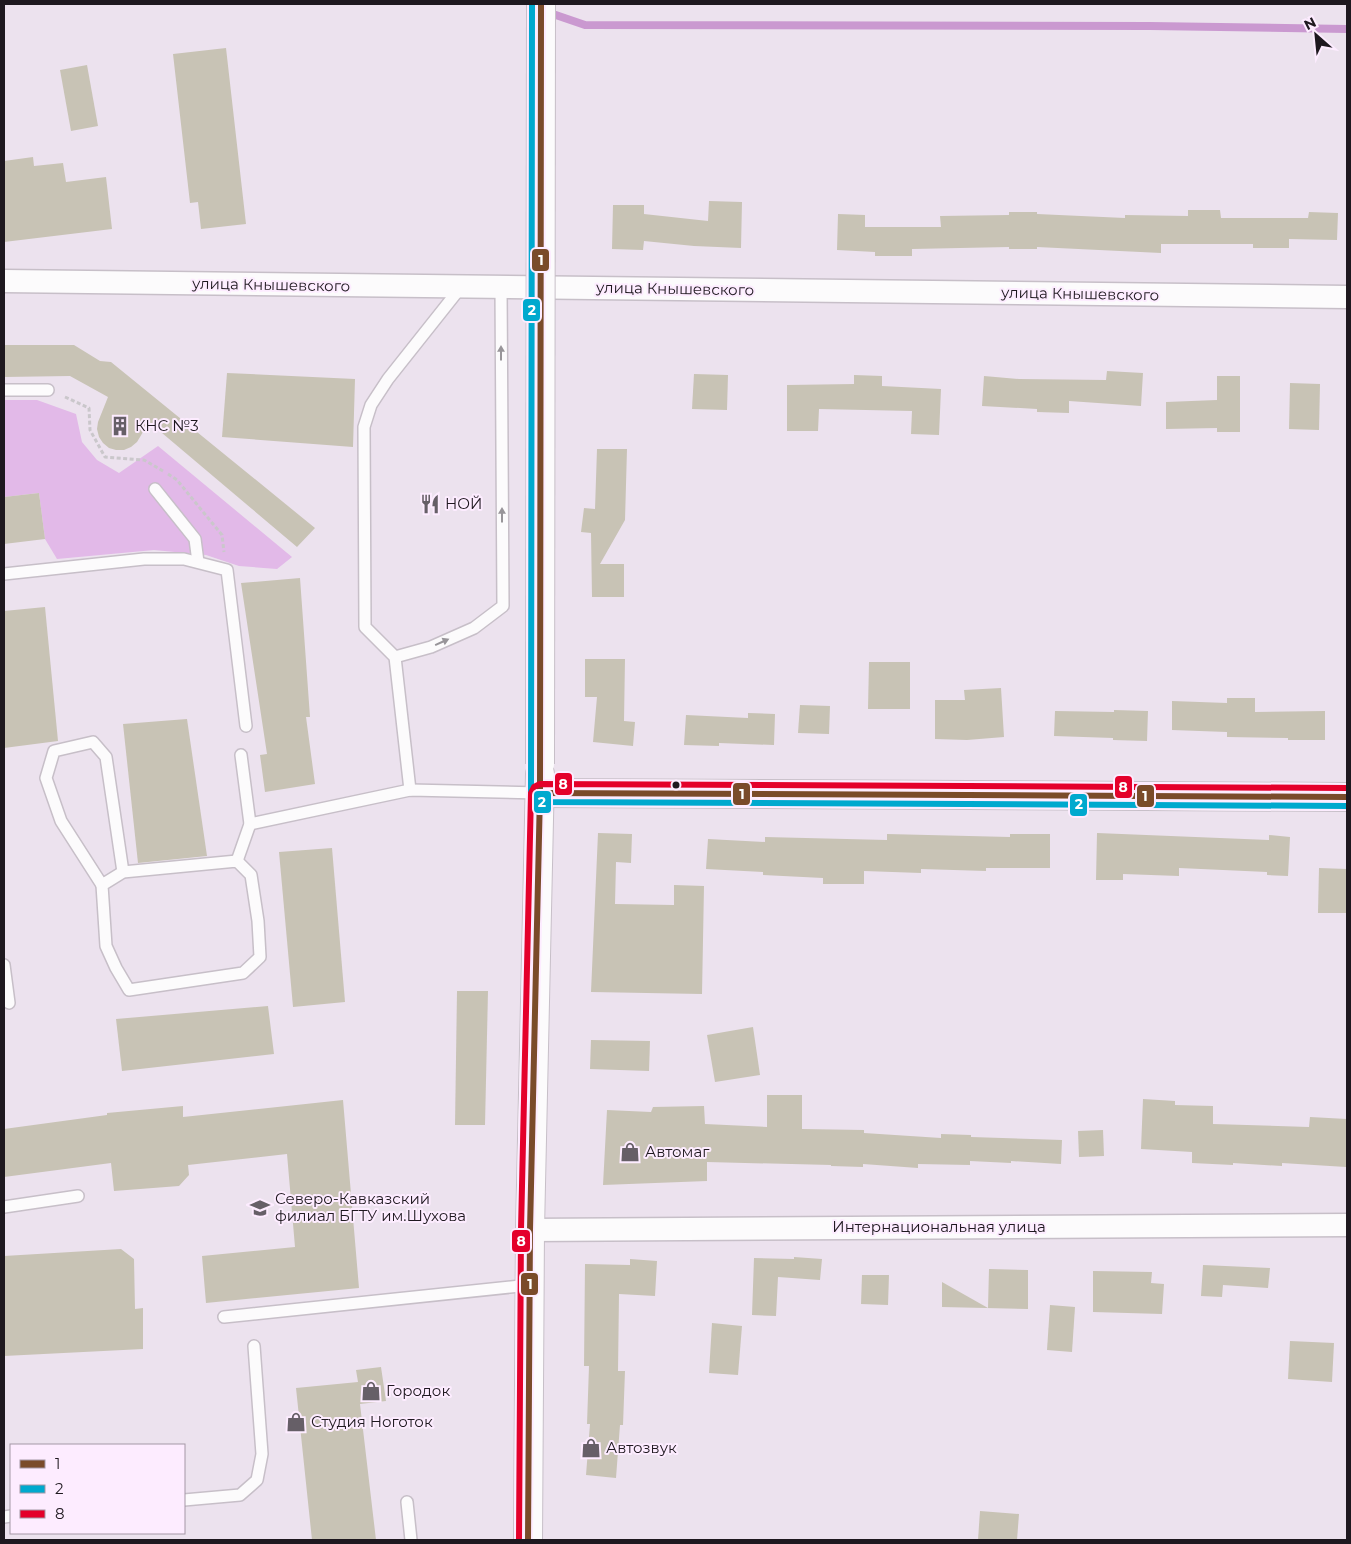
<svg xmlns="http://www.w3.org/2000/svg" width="1351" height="1544" font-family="Montserrat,sans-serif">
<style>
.forest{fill:#e2b9e8}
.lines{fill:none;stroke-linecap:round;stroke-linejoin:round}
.stream{stroke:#ca99d0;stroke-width:8}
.building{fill:#c8c3b5}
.lane-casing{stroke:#c7bfc8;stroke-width:14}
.street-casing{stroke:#c7bfc8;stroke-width:25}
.secondary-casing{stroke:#c7bfc8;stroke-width:30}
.path{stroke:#cac7cb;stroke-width:3;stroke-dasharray:4 2.5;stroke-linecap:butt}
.lane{stroke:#fcfbfc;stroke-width:11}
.street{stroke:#fcfbfc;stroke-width:22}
.secondary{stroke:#fcfbfc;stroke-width:28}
.secondary-bridge-casing{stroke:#c7bfc8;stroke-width:30;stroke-linecap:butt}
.secondary-bridge{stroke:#fcfbfc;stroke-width:28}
.bus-1-casing{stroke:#fdecff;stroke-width:10}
.bus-2-casing{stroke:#fdecff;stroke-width:10}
.bus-3-casing{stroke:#fdecff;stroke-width:10}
.bus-1{stroke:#7a4b2a;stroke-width:6}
.bus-2{stroke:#00a9ce;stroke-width:6}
.bus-3{stroke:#e4002b;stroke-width:6}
.oneway{fill:#989599}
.bus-dot{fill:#1e181f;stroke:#fdecff;stroke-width:2}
.labels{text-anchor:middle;stroke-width:4;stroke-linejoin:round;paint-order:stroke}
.street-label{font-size:15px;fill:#1e181f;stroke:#fdecff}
.poi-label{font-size:15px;fill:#1e181f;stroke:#fdecff;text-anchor:start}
.line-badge{stroke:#fdecff;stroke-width:2}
.badge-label{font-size:14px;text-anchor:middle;font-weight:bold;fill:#fff}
</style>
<rect width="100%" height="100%" fill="#ece2ee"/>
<path class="forest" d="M4 400H37L76 414 82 442 97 460 119 473 158 446 292 557 277 569 239 566 206 555 154 550 57 559 45 539 39 493 4 497Z"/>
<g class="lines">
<path class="stream" d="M547 12 585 25 1150 26 1347 29"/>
</g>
<g class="building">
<path d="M226 48 246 224 201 229 198 202 190 203 173 54Z"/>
<path d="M87 65 98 126 71 131 60 70Z"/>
<path d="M33 157 34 166 63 163 66 182 106 177 112 229 4 242V161Z"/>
<path d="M709 201 742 202 741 248 694 246 644 241 643 250 612 249 613 205H644V214L708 221Z"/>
<path d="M1188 210H1220L1221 218H1308L1309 212 1338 213 1337 240 1289 239V248H1253V244H1161V253L1037 247V249H1009V247L912 249V256H875V252L837 250 838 214 865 215V227H941L940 216 1009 215V212H1037V214L1125 218V215L1188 216Z"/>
<path d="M4 345H74L100 361 111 362 315 528 297 547 149 422 137 442 131 447 124 450H116L109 448 103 443 99 437 97 429 98 422 108 397 70 376 4 377Z"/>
<path d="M1107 371 1143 373 1141 406 1069 401V413L1037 412V409L982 406 984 376 1019 379 1106 380Z"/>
<path d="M227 373 355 379 353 447 222 437Z"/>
<path d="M694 374 728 375 727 410 692 409Z"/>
<path d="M854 375 882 376V386L941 389 939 435 911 434 912 411 819 409 818 431H787V385L854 384Z"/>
<path d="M1217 376H1240V432H1217V428L1166 429V402L1217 400Z"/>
<path d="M1290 383 1320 384 1319 430 1289 429Z"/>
<path d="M597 449H627L625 520 600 564H624V597H592L591 533 581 532 584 508 595 509Z"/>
<path d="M39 493 45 539 4 544V497Z"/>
<path d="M300 578 310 717H306L315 784 265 792 260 755 267 754 241 583Z"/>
<path d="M45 607 58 741 4 748V611Z"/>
<path d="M585 659H625L624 721 635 722 633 746 593 742 597 697H585Z"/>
<path d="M869 662H910V709H868Z"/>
<path d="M1001 688 1004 737 967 740 935 739V700H965L964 690Z"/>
<path d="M1227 698H1255V712L1325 711V740H1288V738L1227 737V732L1172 730V701L1227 703Z"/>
<path d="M800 705 830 706 829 734 798 733Z"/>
<path d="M1114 710 1148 711 1147 741 1113 740V738L1054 736 1055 711 1114 712Z"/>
<path d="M748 713 775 714 774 745 719 743V746L684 745 686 715 748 718Z"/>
<path d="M187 719 207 856 138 863 123 724Z"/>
<path d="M598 833 632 834 631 863 616 862 615 904 674 905V885L704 886 702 994 591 992Z"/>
<path d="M1097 833 1269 840V835L1290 837 1288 876 1267 875V872L1179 868V876L1123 874V880H1096Z"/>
<path d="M887 834 1010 837V834H1050V868H986V871L921 869V873L864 871V884H823V878L763 875V872L706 869 708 839 765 842V837L887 840Z"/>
<path d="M332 848 345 1002 293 1007 279 852Z"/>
<path d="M1319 868 1347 869V913H1318Z"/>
<path d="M457 991H488L485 1125H455Z"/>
<path d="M268 1006 274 1054 122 1071 116 1019Z"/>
<path d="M753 1027 760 1075 715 1082 707 1035Z"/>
<path d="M591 1040 650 1041 649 1071 590 1069Z"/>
<path d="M767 1095H802V1129L864 1130V1133L941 1138V1134L971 1135V1137L1062 1140 1061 1164 1011 1161V1163L970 1161V1165L918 1164V1168L863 1164V1167L831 1166V1165L707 1162V1181L603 1185 607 1110 651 1112 653 1107 704 1106 705 1124 767 1127Z"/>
<path d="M1143 1099 1175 1101V1105L1213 1106V1124L1309 1127 1310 1117 1347 1119 1346 1167 1282 1163V1166L1233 1163V1165L1192 1163V1152L1141 1149Z"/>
<path d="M343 1100 359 1288 206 1303 202 1256 295 1247 287 1154 188 1165 189 1175 179 1186 114 1191 111 1163 4 1177V1129L107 1115V1113L183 1106V1117Z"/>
<path d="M1103 1130 1104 1156 1079 1157 1078 1131Z"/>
<path d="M121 1249 134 1259 135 1309 143 1308V1349L4 1356V1256Z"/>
<path d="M794 1257 822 1259 820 1280 778 1277 776 1316 752 1315 754 1258 794 1259Z"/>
<path d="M630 1259 657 1261 655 1296 619 1294 618 1371H625L623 1425H620L616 1478 586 1475 590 1424H587L589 1366H584L585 1264 630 1265Z"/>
<path d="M1203 1265 1270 1268 1268 1288 1223 1285 1222 1297 1201 1296Z"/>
<path d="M989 1269 1028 1270V1309L942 1307V1282L988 1308Z"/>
<path d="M1093 1271 1152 1272 1151 1283 1164 1284 1162 1314 1093 1312Z"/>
<path d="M862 1275H889L888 1305 861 1304Z"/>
<path d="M1050 1305 1075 1307 1072 1352 1047 1350Z"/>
<path d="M712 1323 742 1326 738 1375 709 1373Z"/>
<path d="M1290 1341 1334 1343 1332 1382 1288 1379Z"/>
<path d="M381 1367 386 1401 360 1404 376 1540H312L296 1388 358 1382 356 1370Z"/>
<path d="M980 1511 1019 1514 1017 1540H978Z"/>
</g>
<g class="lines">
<defs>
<g id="lane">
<path d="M4 390H48"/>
<path d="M155 489 195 539 198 562"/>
<path d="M4 574 144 559H184L227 570 246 726"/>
<path d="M395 657 431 647 474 628 503 606 501 287"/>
<path d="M410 790 395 657 365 627 364 427 371 405 388 379 461 287"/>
<path d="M250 824 410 790 540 793"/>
<path d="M237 861 251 875 258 921 260 957 243 973 129 990 116 968 106 946 102 885 123 872Z"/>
<path d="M237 861 250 824 241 755"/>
<path d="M102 885 61 821 46 778 54 751 93 742 106 757 123 872"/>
<path d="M4 965 9 1003"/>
<path d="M4 1207 78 1196"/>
<path d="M224 1317 530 1285"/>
<path d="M184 1500 240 1495 257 1480 262 1454 254 1346"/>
<path d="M407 1502 411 1540"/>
<path d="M4 1517 11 1516"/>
</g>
<g id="street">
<path d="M4 281 1347 297"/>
<path d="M530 1230 1347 1225"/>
</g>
<g id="secondary">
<path d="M540 793 1347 797"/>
<path d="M528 1540 530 1230 540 774"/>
</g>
</defs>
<use href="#lane" class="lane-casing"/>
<use href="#street" class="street-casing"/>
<use href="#secondary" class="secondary-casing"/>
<g class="path">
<path d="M65 397 89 408 90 430 105 457 144 460 163 471"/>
<path d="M168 474 177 480 222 535 224 552"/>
</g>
<use href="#lane" class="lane"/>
<use href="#street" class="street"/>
<use href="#secondary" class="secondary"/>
<defs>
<path id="secondary-bridge" d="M540 764 541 4"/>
</defs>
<use href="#secondary-bridge" class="secondary-bridge-casing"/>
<use href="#secondary-bridge" class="secondary-bridge"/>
<defs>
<g id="bus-1">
<path d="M540 793 1347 797"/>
<path d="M528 1540 530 1230 540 793 541 4"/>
</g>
<path id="bus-2" d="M532 4 531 793 534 799 540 802 1347 806"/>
<path id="bus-3" d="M519 1540 521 1230 531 793 534 787 540 784 1347 788"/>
</defs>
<use href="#bus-1" class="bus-1-casing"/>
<use href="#bus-2" class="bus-2-casing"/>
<use href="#bus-3" class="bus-3-casing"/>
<use href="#bus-1" class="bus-1"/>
<use href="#bus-2" class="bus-2"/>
<use href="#bus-3" class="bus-3"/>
</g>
<defs><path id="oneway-solid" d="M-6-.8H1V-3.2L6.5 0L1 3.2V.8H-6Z" transform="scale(1.25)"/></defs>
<g class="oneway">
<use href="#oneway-solid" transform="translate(501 353) rotate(-90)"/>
<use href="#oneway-solid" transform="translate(502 515) rotate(-90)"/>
<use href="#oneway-solid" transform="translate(442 642) rotate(-24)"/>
</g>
<defs>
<symbol id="building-bare" viewBox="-9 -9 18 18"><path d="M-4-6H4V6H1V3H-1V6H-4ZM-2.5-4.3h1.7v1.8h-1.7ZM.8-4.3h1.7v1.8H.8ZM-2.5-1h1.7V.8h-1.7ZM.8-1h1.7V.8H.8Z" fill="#665f67" stroke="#fdecff" stroke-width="2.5" paint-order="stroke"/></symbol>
<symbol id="restaurant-bare" viewBox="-9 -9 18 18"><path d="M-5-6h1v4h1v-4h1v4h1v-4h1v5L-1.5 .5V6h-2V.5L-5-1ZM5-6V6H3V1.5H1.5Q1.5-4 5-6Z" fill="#665f67" stroke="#fdecff" stroke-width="2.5" paint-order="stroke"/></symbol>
<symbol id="shop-bare" viewBox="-9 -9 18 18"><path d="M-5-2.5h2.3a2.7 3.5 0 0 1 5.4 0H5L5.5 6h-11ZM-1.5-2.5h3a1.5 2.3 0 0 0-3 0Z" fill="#665f67" stroke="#fdecff" stroke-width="2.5" paint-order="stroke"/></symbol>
<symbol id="university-bare" viewBox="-9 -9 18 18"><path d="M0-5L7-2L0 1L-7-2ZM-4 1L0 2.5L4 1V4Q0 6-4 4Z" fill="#665f67" stroke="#fdecff" stroke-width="2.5" paint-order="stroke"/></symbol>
</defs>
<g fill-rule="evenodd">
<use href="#building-bare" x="106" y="412" width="28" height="28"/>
<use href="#restaurant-bare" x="416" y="490" width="28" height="28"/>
<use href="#shop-bare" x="616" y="1138" width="28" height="28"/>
<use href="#university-bare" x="246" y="1194" width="28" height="28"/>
<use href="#shop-bare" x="357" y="1377" width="28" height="28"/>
<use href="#shop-bare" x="282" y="1408" width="28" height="28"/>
<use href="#shop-bare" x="577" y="1434" width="28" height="28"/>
</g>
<circle class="bus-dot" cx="676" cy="785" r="4.5"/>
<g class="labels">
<g class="street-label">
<text transform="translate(271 285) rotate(1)" y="5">улица Кнышевского</text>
<text transform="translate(675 289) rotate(1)" y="5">улица Кнышевского</text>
<text transform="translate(1080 294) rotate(1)" y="5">улица Кнышевского</text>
<text x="939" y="1232">Интернациональная улица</text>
</g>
<g class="poi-label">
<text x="135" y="431">КНС №3</text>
<text x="445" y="509">НОЙ</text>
<text x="645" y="1157">Автомаг</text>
<text x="275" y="1204">Северо-Кавказский<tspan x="275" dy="17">филиал БГТУ им.Шухова</tspan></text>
<text x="386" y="1396">Городок</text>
<text x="311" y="1427">Студия Ноготок</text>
<text x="606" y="1453">Автозвук</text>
</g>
</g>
<g class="line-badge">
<rect x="531" y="248" width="19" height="24" rx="5" fill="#7a4b2a"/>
<rect x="522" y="298" width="19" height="24" rx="5" fill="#00a9ce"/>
<rect x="554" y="772" width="19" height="24" rx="5" fill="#e4002b"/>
<rect x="1114" y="775" width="19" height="24" rx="5" fill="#e4002b"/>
<rect x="732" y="782" width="19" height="24" rx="5" fill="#7a4b2a"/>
<rect x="1136" y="784" width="19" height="24" rx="5" fill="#7a4b2a"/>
<rect x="533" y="790" width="19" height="24" rx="5" fill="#00a9ce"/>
<rect x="1069" y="793" width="19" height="24" rx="5" fill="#00a9ce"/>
<rect x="511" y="1229" width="20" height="24" rx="5" fill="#e4002b"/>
<rect x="520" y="1272" width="19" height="24" rx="5" fill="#7a4b2a"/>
</g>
<g class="badge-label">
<text x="541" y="265">1</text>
<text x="532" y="315">2</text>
<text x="563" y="789">8</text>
<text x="1123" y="792">8</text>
<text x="742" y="799">1</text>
<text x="1145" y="801">1</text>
<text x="542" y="807">2</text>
<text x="1079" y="809">2</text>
<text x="521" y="1246">8</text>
<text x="530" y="1289">1</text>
</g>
<rect width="1351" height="1544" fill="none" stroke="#1e181f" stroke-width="10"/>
<rect x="10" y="1444" width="175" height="90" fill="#fdecff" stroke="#a497a5"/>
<rect x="20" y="1460" width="25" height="8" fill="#7a4b2a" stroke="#a497a5"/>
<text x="55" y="1469" font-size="15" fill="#1e181f">1</text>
<rect x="20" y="1485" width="25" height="8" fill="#00a9ce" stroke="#a497a5"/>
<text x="55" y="1494" font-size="15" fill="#1e181f">2</text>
<rect x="20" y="1510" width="25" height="8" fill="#e4002b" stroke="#a497a5"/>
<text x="55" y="1519" font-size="15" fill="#1e181f">8</text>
<g transform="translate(1316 35) rotate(333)" stroke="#fdecff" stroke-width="4" paint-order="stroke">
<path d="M0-4L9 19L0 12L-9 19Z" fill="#1e181f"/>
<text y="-8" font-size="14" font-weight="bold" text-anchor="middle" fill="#1e181f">N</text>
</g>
</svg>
